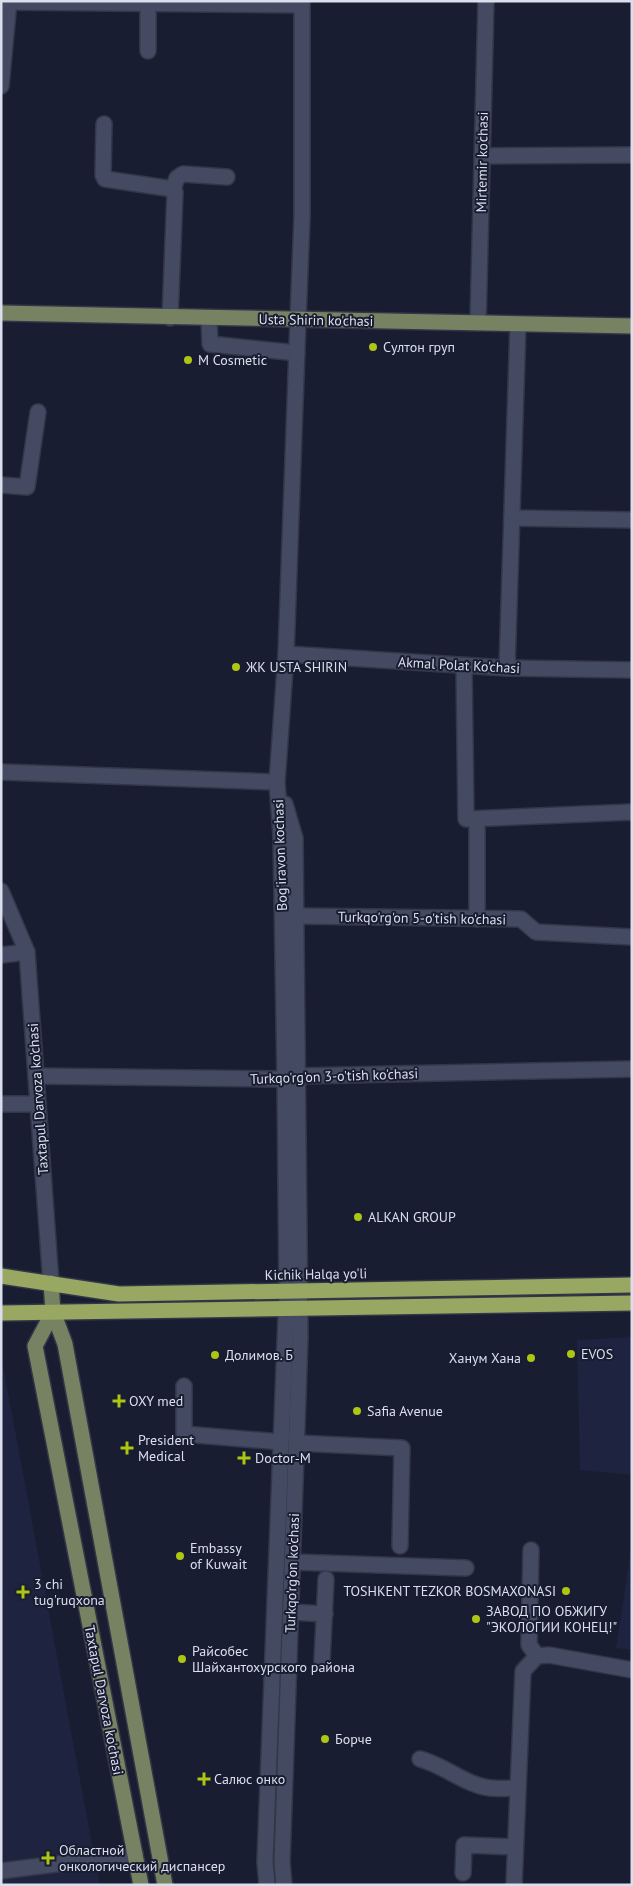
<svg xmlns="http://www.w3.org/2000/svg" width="633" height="1886" font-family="'PT Sans',sans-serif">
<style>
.built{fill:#1e243f}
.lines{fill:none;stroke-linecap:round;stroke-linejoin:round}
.minor-casing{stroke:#333647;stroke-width:18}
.major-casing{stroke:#333647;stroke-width:18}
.highway-casing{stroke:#333647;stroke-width:18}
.minor{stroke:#434a61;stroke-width:15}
.major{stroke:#768261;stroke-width:15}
.highway{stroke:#98a761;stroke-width:15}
.poi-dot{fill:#acc612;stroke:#181d31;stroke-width:2}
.labels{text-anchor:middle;stroke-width:4;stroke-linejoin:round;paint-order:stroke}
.street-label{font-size:14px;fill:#dbdfed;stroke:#181d31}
.poi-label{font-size:14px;fill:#dbdfed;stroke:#181d31;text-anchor:start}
</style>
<rect width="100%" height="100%" fill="#181d31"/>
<g class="built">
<path d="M632 1337V1475L580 1470 577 1340Z"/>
<path d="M1 1355 89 1828 100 1885H1Z"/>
<path d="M632 1542V1650L616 1648Z"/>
</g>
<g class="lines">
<defs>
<g id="minor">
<path d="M9 2 302 5"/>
<path d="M148 51V1"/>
<path d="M1 86 9 1"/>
<path d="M104 124 103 175 105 179 173 189 175 192 170 318"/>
<path d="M482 156 632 155"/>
<path d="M173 189 177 178 183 174 227 177"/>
<path d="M209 318 210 344 297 353"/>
<path d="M478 323 486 1"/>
<path d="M1 485 27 487 38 412"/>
<path d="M512 518 632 520"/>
<path d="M286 654 507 668 632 670"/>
<path d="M464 666 466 819 632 812"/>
<path d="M507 668 518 324"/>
<path d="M1 772 277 782"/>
<path d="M477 819V919"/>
<path d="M1 891 27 952 51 1283"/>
<path d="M297 916 521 919 536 932 632 937"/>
<path d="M1 955 27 952"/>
<path d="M36 1076 285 1079 299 1076 632 1069"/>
<path d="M1 1104H38"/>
<path d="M184 1386V1434L281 1442"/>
<path d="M297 1443 402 1448 400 1546"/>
<path d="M531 1550 529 1645 537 1656"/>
<path d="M293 1562 466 1568"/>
<path d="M291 1612 325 1614"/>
<path d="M322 1661 326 1579"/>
<path d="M420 1759C444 1765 465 1785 490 1788 499 1789 509 1788 518 1788"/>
<path d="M1 1871 135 1854"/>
<path d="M463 1873 464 1845 515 1847"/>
<path d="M267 1885 265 1862 287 1291 285 1079 281 836 277 782 286 654 298 320 302 217V1"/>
<path d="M284 1885 282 1862 300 1337 295 838 285 804"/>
<path d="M514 1885 523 1671 537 1656 549 1655 632 1670"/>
</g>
<g id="major">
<path d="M1 313 632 326"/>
<path d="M51 1283 53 1312 65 1344 165 1885"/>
<path d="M53 1312 35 1346 141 1885"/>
</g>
<g id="highway">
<path d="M1 1276 119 1294 632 1285"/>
<path d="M1 1313 632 1303"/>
</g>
</defs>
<use href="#minor" class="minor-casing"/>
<use href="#major" class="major-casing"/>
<use href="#highway" class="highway-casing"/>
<use href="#minor" class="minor"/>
<use href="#major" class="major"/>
<use href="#highway" class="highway"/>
</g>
<g class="poi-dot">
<circle cx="373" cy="347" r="5"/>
<circle cx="188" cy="360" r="5"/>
<circle cx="236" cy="667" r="5"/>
<circle cx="358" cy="1217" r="5"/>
<circle cx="571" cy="1354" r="5"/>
<circle cx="215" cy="1355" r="5"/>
<circle cx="531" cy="1358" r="5"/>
<path d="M116.5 1393.5h5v5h5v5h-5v5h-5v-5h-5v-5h5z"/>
<circle cx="357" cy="1411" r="5"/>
<path d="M124.5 1440.5h5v5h5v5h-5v5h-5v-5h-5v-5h5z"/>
<path d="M241.5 1450.5h5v5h5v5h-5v5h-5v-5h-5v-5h5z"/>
<circle cx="180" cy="1556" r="5"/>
<circle cx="566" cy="1591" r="5"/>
<path d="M20.5 1584.5h5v5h5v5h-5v5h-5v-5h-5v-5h5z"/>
<circle cx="476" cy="1619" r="5"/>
<circle cx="182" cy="1659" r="5"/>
<circle cx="325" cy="1739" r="5"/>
<path d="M201.5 1771.5h5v5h5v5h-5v5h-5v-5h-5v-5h5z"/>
<path d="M45.5 1850.5h5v5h5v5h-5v5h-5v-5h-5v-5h5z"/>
</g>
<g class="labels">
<g class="street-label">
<text transform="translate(482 162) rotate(-89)" y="5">Mirtemir ko'chasi</text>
<text transform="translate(316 320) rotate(1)" y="5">Usta Shirin ko'chasi</text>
<text transform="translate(459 665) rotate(3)" y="5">Akmal Polat Ko'chasi</text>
<text transform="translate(280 855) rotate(-92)" y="5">Bog'iravon kochasi</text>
<text transform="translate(422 918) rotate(1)" y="5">Turkqo'rg'on 5-o'tish ko'chasi</text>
<text transform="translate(334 1076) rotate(-2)" y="5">Turkqo'rg'on 3-o'tish ko'chasi</text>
<text transform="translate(38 1099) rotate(-94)" y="5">Taxtapul Darvoza ko'chasi</text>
<text transform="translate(316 1274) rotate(-1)" y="5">Kichik Halqa yo'li</text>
<text transform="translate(292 1573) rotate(-88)" y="5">Turkqo'rg'on ko'chasi</text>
<text transform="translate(104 1700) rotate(79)" y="5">Taxtapul Darvoza ko'chasi</text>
</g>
<g class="poi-label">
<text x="383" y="352">Султон груп</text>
<text x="198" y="365">M Cosmetic</text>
<text x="246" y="672">ЖК USTA SHIRIN</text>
<text x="368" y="1222">ALKAN GROUP</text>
<text x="581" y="1359">EVOS</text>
<text x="225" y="1360">Долимов. Б</text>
<text x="521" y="1363" text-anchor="end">Ханум Хана</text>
<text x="129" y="1406">OXY med</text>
<text x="367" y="1416">Safia Avenue</text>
<text x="138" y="1445">President<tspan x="138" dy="16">Medical</tspan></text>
<text x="255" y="1463">Doctor-M</text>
<text x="190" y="1553">Embassy<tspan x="190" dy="16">of Kuwait</tspan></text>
<text x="34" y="1589">3 chi<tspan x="34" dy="16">tug'ruqxona</tspan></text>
<text x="556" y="1596" text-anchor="end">TOSHKENT TEZKOR BOSMAXONASI</text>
<text x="486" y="1616">ЗАВОД ПО ОБЖИГУ<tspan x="486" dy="16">"ЭКОЛОГИИ КОНЕЦ!"</tspan></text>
<text x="192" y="1656">Райсобес<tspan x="192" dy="16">Шайхантохурского района</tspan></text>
<text x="335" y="1744">Борче</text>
<text x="214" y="1784">Салюс онко</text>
<text x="59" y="1855">Областной<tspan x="59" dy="16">онкологический диспансер</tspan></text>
</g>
</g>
<rect width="633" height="1886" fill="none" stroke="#dbdfed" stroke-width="5"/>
</svg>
